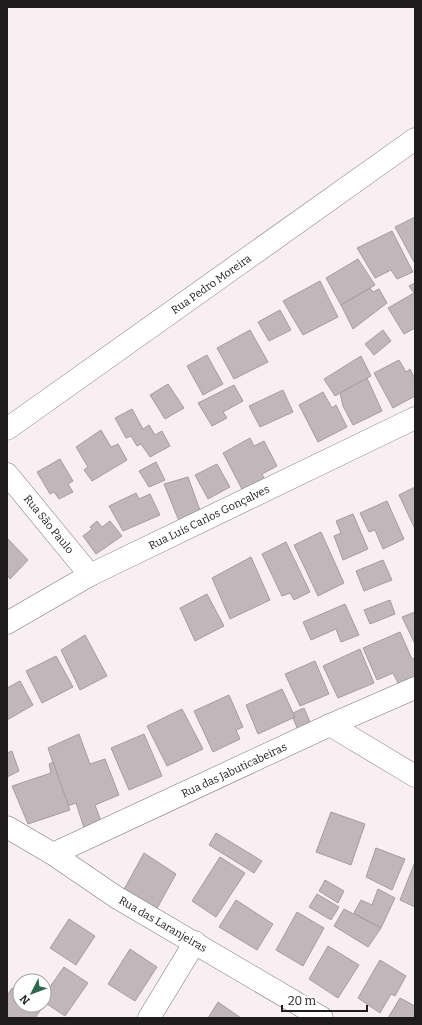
<svg xmlns="http://www.w3.org/2000/svg" width="422" height="1025" font-family="Bitter,serif">
<style>
.building{fill:#c1b6ba;stroke:#a79da0}
.lines{fill:none;stroke-linecap:round;stroke-linejoin:round}
.street-casing{stroke:#7e7578;stroke-width:23}
.street{stroke:#fff;stroke-width:22}
.labels{text-anchor:middle;stroke-width:4;stroke-linejoin:round;paint-order:stroke}
.street-label{font-size:11px;fill:#201c1e;stroke:#fff}
</style>
<rect width="100%" height="100%" fill="#f9eef1"/>
<g class="building">
<path d="M415 217V262H414L395 227Z"/>
<path d="M392 231 413 272 397 279 391 270 375 278 357 248Z"/>
<path d="M358 259 375 285 341 305 326 278Z"/>
<path d="M320 281 338 317 303 335 283 301Z"/>
<path d="M415 283V328L404 334 388 308 414 293 409 286Z"/>
<path d="M370 288 373 292 379 289 387 303 353 329 341 305Z"/>
<path d="M280 310 291 330 269 341 258 322Z"/>
<path d="M250 330 268 362 234 379 217 348Z"/>
<path d="M383 330 391 341 374 355 365 344Z"/>
<path d="M207 355 223 384 203 395 187 366Z"/>
<path d="M361 356 371 376 335 396 324 379Z"/>
<path d="M399 360 406 372 410 369 415 379V396L393 408 374 373Z"/>
<path d="M367 378 382 411 353 425 343 406 340 393Z"/>
<path d="M168 384 184 408 165 419 150 395Z"/>
<path d="M234 385 243 401 223 412 227 418 212 426 198 403Z"/>
<path d="M283 390 293 412 260 427 249 406Z"/>
<path d="M323 392 332 408 336 405 347 427 318 442 299 405Z"/>
<path d="M132 409 143 429 149 425 155 435 162 431 170 446 150 457 141 444 137 446 131 436 126 438 115 418Z"/>
<path d="M101 430 111 447 118 444 127 460 92 481 84 470 88 467 76 447Z"/>
<path d="M250 438 254 446 264 441 277 466 262 474 265 480 243 491 223 453Z"/>
<path d="M60 459 73 481 68 484 73 492 59 499 54 492 50 494 37 472Z"/>
<path d="M156 462 165 480 149 487 139 471Z"/>
<path d="M217 464 230 487 208 499 195 475Z"/>
<path d="M188 477 201 513 179 521 164 484Z"/>
<path d="M415 487V529L399 495Z"/>
<path d="M136 493 139 499 150 494 160 515 123 531 109 506Z"/>
<path d="M387 501 404 539 383 549 375 530 369 532 360 513Z"/>
<path d="M353 514 368 549 343 560 334 536 341 533 336 521Z"/>
<path d="M97 521 102 527 110 521 122 536 96 554 83 536 92 529 90 527Z"/>
<path d="M321 532 344 583 318 596 294 545Z"/>
<path d="M7 538 28 560 10 579 7 575Z"/>
<path d="M286 542 310 592 294 600 290 593 282 596 262 554Z"/>
<path d="M251 557 270 600 230 619 212 578Z"/>
<path d="M383 560 392 580 364 591 356 571Z"/>
<path d="M207 594 224 626 195 641 180 608Z"/>
<path d="M390 600 395 614 370 624 364 610Z"/>
<path d="M345 604 359 635 341 642 336 629 311 640 303 622Z"/>
<path d="M415 612V644L402 617Z"/>
<path d="M400 632 412 659 415 658V681L400 687 393 673 377 680 363 648Z"/>
<path d="M85 635 107 676 80 690 61 650Z"/>
<path d="M360 649 374 683 338 698 323 666Z"/>
<path d="M56 656 73 687 42 703 26 671Z"/>
<path d="M315 661 329 694 300 706 285 674Z"/>
<path d="M20 681 33 705 7 720V688Z"/>
<path d="M282 689 295 717 258 734 246 705Z"/>
<path d="M229 695 243 727 236 730 240 739 213 752 194 711Z"/>
<path d="M304 708 313 729 300 735 293 718 295 717 293 713Z"/>
<path d="M182 709 203 749 167 766 147 726Z"/>
<path d="M79 734 90 764 105 759 119 795 95 805 101 821 84 828 76 803 68 806 48 748Z"/>
<path d="M144 734 162 776 129 790 111 748Z"/>
<path d="M12 751 19 771 7 777V753Z"/>
<path d="M53 762 70 810 28 824 12 786 51 773 49 764Z"/>
<path d="M331 812 365 824 351 865 316 852Z"/>
<path d="M216 833 262 861 254 873 209 845Z"/>
<path d="M376 848 405 859 392 890 366 877Z"/>
<path d="M144 853 176 874 155 912 122 893Z"/>
<path d="M220 857 245 873 216 917 192 901Z"/>
<path d="M415 862V907L400 900Z"/>
<path d="M325 880 344 891 338 903 319 891Z"/>
<path d="M378 889 395 898 381 928 354 913 361 900 372 905Z"/>
<path d="M317 894 339 907 331 920 309 907Z"/>
<path d="M236 900 273 924 257 950 219 927Z"/>
<path d="M344 909 381 928 368 947 334 926Z"/>
<path d="M297 912 324 928 303 966 276 950Z"/>
<path d="M69 919 95 936 76 965 50 948Z"/>
<path d="M328 946 359 965 338 998 309 979Z"/>
<path d="M130 949 157 967 135 1001 108 984Z"/>
<path d="M380 960 406 976 395 996 391 994 380 1013 358 998Z"/>
<path d="M64 967 88 983 65 1016 44 1002V995Z"/>
<path d="M12 988 20 993V1005H38L42 1008 35 1018H7V996Z"/>
<path d="M400 998 415 1006V1018H388Z"/>
<path d="M218 1002 241 1018H208Z"/>
</g>
<g class="lines">
<defs>
<g id="street">
<path d="M7 429 415 139"/>
<path d="M7 474 90 575"/>
<path d="M7 623 90 575 415 418"/>
<path d="M330 725 415 776"/>
<path d="M7 827 53 854 116 897 322 1018"/>
<path d="M53 854 330 725 415 688"/>
<path d="M149 1018 195 942"/>
</g>
</defs>
<use href="#street" class="street-casing"/>
<use href="#street" class="street"/>
</g>
<g class="labels">
<g class="street-label">
<text transform="translate(211 284) rotate(-35)" y="4">Rua Pedro Moreira</text>
<text transform="translate(209 517) rotate(-26)" y="4">Rua Luis Carlos Gonçalves</text>
<text transform="translate(49 524) rotate(51)" y="4">Rua São Paulo</text>
<text transform="translate(234 770) rotate(-25)" y="4">Rua das Jabuticabeiras</text>
<text transform="translate(163 924) rotate(30)" y="4">Rua das Laranjeiras</text>
</g>
</g>
<rect width="422" height="1025" fill="none" stroke="#201c1e" stroke-width="16"/>
<g transform="translate(32 993) rotate(228)"><circle r="19" fill="#ffffff" stroke="#a6a4a5"/>
<path d="M0-3L7 15L0 10L-7 15Z" fill="#2f674f"/>
<text y="-6" font-size="11" font-weight="bold" text-anchor="middle" fill="#201c1e">N</text>
</g>
<path d="M282 1005v6h85v-6" fill="none" stroke="#201c1e" stroke-width="2"/>
<text x="288" y="1005" font-size="12" fill="#201c1e" stroke="#ffffff" stroke-width="3" paint-order="stroke">20 m</text>
</svg>
